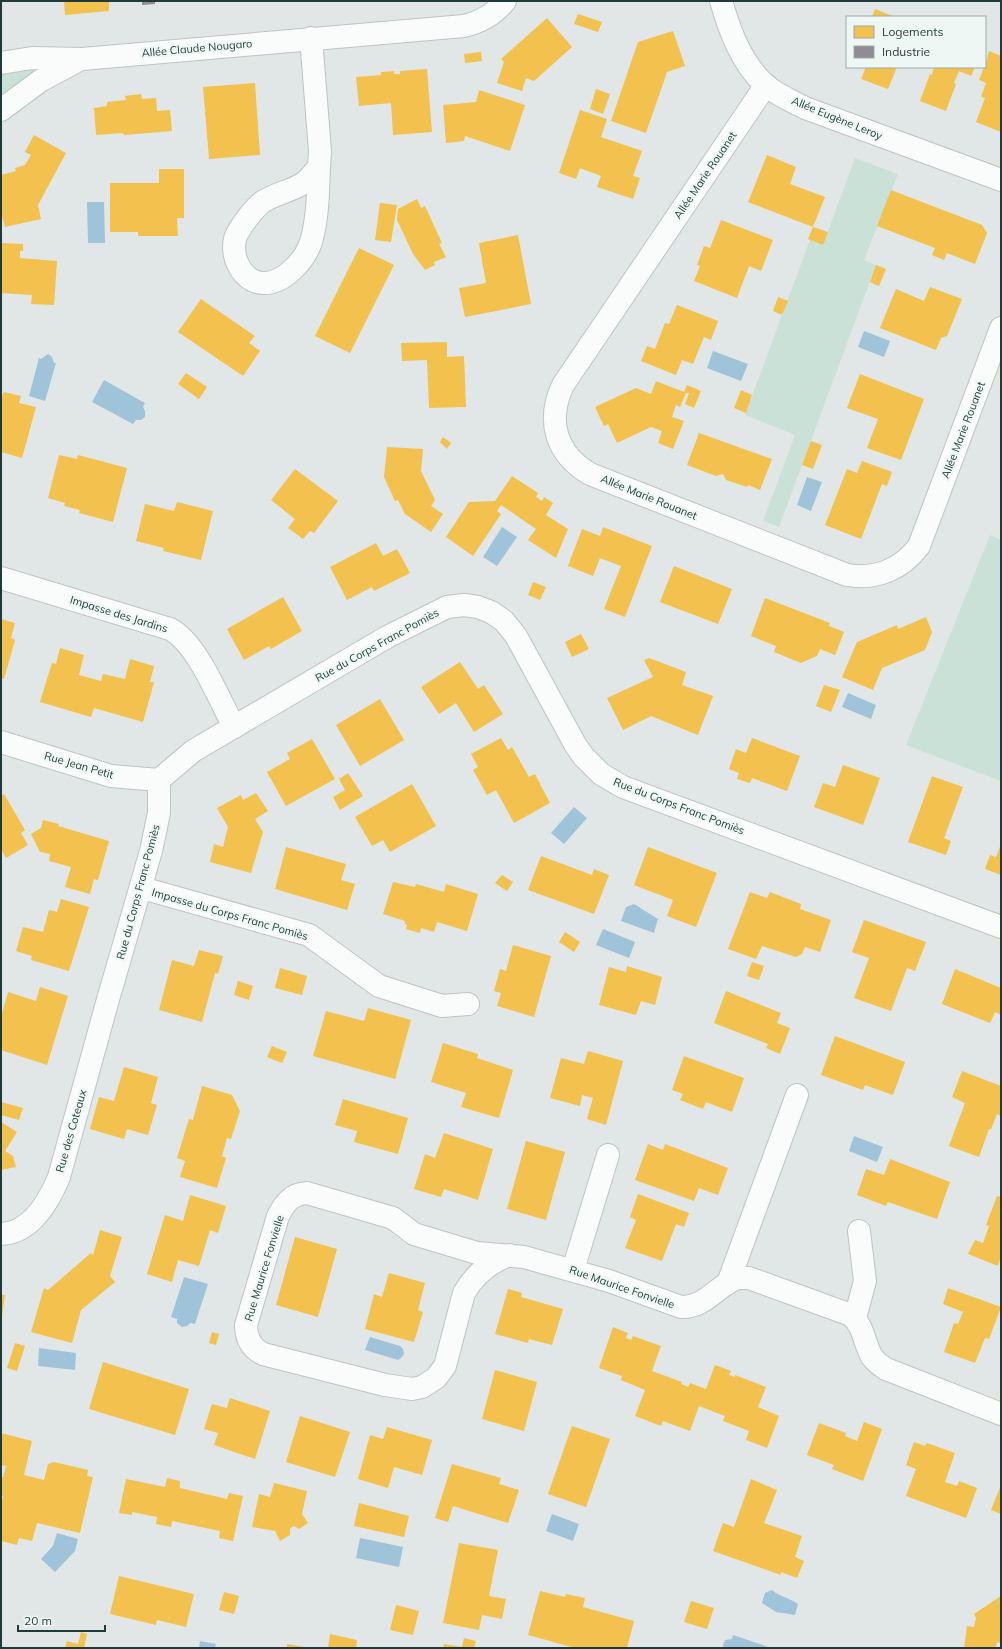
<svg xmlns="http://www.w3.org/2000/svg" width="1002" height="1649" font-family="Mulish,sans-serif">
<style>
.green{fill:#c9e1d6}
.water{fill:#9fc3d8}
.homes{fill:#f2c14e}
.industry{fill:#8d8d92}
.lines{fill:none;stroke-linecap:round;stroke-linejoin:round}
.street-casing{stroke:#bec4c3;stroke-width:24}
.street{stroke:#fafbfb;stroke-width:22}
.labels{text-anchor:middle;stroke-width:4;stroke-linejoin:round;paint-order:stroke}
.street-label{font-size:11px;fill:#1f3a39;stroke:#eef7f4}
</style>
<rect width="100%" height="100%" fill="#e1e7e6"/>
<g class="green">
<path d="M36 66 42 71 1 101V71Z"/>
<path d="M855 158 898 174 864 260 876 265 779 527 763 521 795 435 745 415 810 240 823 245Z"/>
<path d="M990 535 1001 540V781L906 745Z"/>
</g>
<g class="water">
<path d="M87 202H104L105 243H88Z"/>
<path d="M864 331 890 341 884 357 858 347Z"/>
<path d="M713 351 748 364 741 381 707 368Z"/>
<path d="M48 354 52 357 54 363H56L45 401 29 396 39 358 41 359Z"/>
<path d="M104 380 145 403 143 407 145 411V417L141 420H136L133 424 92 402Z"/>
<path d="M807 477 822 482 811 511 797 505Z"/>
<path d="M502 527 517 537 497 566 483 557Z"/>
<path d="M848 693 876 705 871 719 842 707Z"/>
<path d="M574 807 587 818 564 844 551 833Z"/>
<path d="M634 904 658 919 654 933 621 921 626 907Z"/>
<path d="M603 929 635 942 629 958 596 945Z"/>
<path d="M854 1136 883 1147 877 1162 849 1151Z"/>
<path d="M184 1277 208 1284 195 1324 190 1323 187 1326 182 1327 177 1323V1319L171 1317Z"/>
<path d="M370 1337 400 1346 403 1349 404 1354 401 1358 398 1360 365 1350Z"/>
<path d="M39 1348 76 1353 75 1370 38 1366Z"/>
<path d="M552 1514 579 1524 573 1541 546 1531Z"/>
<path d="M57 1533 78 1539 75 1551 55 1572 41 1559 53 1546Z"/>
<path d="M360 1538 403 1547 399 1567 356 1558Z"/>
<path d="M772 1590C778 1596 790 1598 798 1604L795 1615 776 1612 762 1603 765 1593Z"/>
<path d="M733 1635 771 1648H724L723 1645 725 1640 732 1639Z"/>
<path d="M200 1641 216 1644 215 1648H199Z"/>
</g>
<g class="homes">
<path d="M64 1H109V11L65 15Z"/>
<path d="M875 9 895 17H872Z"/>
<path d="M578 14 602 22 598 32 574 24Z"/>
<path d="M547 18 572 47 534 81 526 78 522 91 497 83 504 62 501 59Z"/>
<path d="M673 31 685 66 667 72 646 133 611 121 638 42Z"/>
<path d="M989 51 1001 56V132L976 122 985 98 981 97 986 83 979 80 984 67H985Z"/>
<path d="M481 52 482 61 465 63 464 54Z"/>
<path d="M866 67H897L888 89 861 79Z"/>
<path d="M934 67H975L971 76 959 71 954 83 956 84 946 111 920 101 930 74 932 75Z"/>
<path d="M427 69 432 132 393 135 391 103 359 106 356 77 381 75V72L394 71V74H400V71Z"/>
<path d="M255 83 260 155 209 159 203 87Z"/>
<path d="M596 89 610 94 603 114 590 109Z"/>
<path d="M479 90 525 105 510 151 465 136 464 141 446 143 443 105 476 102Z"/>
<path d="M141 94 142 99 156 98 157 111 170 110 172 131 124 135 123 133 96 135 94 108 107 106V102L126 100 125 96Z"/>
<path d="M580 110 607 119 601 137 642 151 633 176 640 178 633 199 597 187 601 176 580 168 576 179 559 173Z"/>
<path d="M34 135 66 153 38 205 41 219 5 227 1 212V175L16 171 15 168 25 165 31 155 25 152Z"/>
<path d="M767 155 796 167 790 184 825 197 813 227 748 202Z"/>
<path d="M159 169H184V218H177L178 236H138V232H110V183H159Z"/>
<path d="M891 190 982 225 987 233 975 264 947 253 944 260 932 255 935 248 877 226Z"/>
<path d="M417 199 421 208 425 206 442 243 439 244 446 257 434 262 435 265 425 270 413 254 397 220 398 209Z"/>
<path d="M380 203 397 205 391 242 375 240Z"/>
<path d="M721 220 773 240 761 271 749 266 737 298 694 281 700 266 697 265 704 246 710 248Z"/>
<path d="M813 227 828 232 823 245 808 239Z"/>
<path d="M518 235 531 304 465 317 459 288 486 283 479 243Z"/>
<path d="M1 243 23 244V251H20V258L57 261 54 305 31 304 32 295 1 293Z"/>
<path d="M359 248 394 265 350 353 315 336Z"/>
<path d="M876 265 886 269 879 286 870 282Z"/>
<path d="M930 287 962 299 947 336 941 338 936 350 880 328 896 289 924 301Z"/>
<path d="M778 297 788 301 782 315 773 311Z"/>
<path d="M201 299 255 336 249 343 260 351 243 376 178 332Z"/>
<path d="M677 305 718 321 711 340 704 337 693 364 682 360 676 375 641 361 647 346 655 349 665 323 669 324Z"/>
<path d="M447 342V357L464 356 466 407 429 408 427 360 402 361 401 343Z"/>
<path d="M186 373 207 387 199 399 178 384Z"/>
<path d="M860 374 924 399 901 460 867 448 878 419 847 408Z"/>
<path d="M656 381 684 392 687 385 701 391 694 408 685 404 689 393H686L680 407 676 405 672 417 684 421 673 449 658 443 662 431 651 427 617 443 608 424 604 426 595 407 636 388 651 394Z"/>
<path d="M741 390 752 395 746 413 734 408Z"/>
<path d="M4 392 21 396 19 403 36 407 22 458 1 452V398Z"/>
<path d="M699 433 772 459 760 490 748 485 747 487 726 480 723 474 716 476 687 465Z"/>
<path d="M443 437 451 443 447 449 440 442Z"/>
<path d="M811 441 822 445 813 469 802 465Z"/>
<path d="M387 447 423 449 421 471 435 500 431 506 443 514 431 532 405 514 398 500 395 501 384 477Z"/>
<path d="M59 455 77 459 78 455 127 468 113 522 79 513 80 510 64 506 65 503 48 498Z"/>
<path d="M862 461 892 472 887 486 882 484 861 539 825 525 847 469 857 473Z"/>
<path d="M295 469 338 501 314 533 310 531 303 539 288 528 295 519 271 500Z"/>
<path d="M512 476 538 493 536 497 542 501 544 497 553 503 546 515 568 529 556 558 528 540 536 529 501 505 497 511 501 514 473 556 446 537 469 502 495 501Z"/>
<path d="M177 502 213 511 201 560 163 551 164 548 136 541 145 504 174 511Z"/>
<path d="M603 527 652 546 625 617 604 609 621 566 600 558 593 576 568 566 582 529 600 536Z"/>
<path d="M376 543 383 556 397 549 410 573 374 591 372 587 347 600 330 567Z"/>
<path d="M674 566 732 589 718 624 660 602Z"/>
<path d="M533 582 546 587 540 600 528 595Z"/>
<path d="M283 597 302 631 271 649 269 646 244 660 227 629Z"/>
<path d="M765 598 830 623 829 626 844 632 835 655 820 649 817 656 801 663 774 652 776 646 751 636Z"/>
<path d="M926 617 932 632 925 650 882 668 873 690 842 677 857 642 897 625 898 629Z"/>
<path d="M1 619 15 623 11 638 15 640 4 679 1 678Z"/>
<path d="M581 634 589 649 572 657 565 642Z"/>
<path d="M60 648 84 655 79 675 101 681 103 674 125 679 130 659 154 666 150 682H154L143 722 94 708 91 717 40 702 52 663 56 664Z"/>
<path d="M649 658 686 672 682 685 713 696 698 735 651 716 623 730 607 698 653 677 644 660Z"/>
<path d="M460 662 478 689 484 685 503 714 474 732 456 703 439 714 421 687Z"/>
<path d="M824 685 840 690 831 712 816 706Z"/>
<path d="M380 699 404 740 360 766 336 725Z"/>
<path d="M501 738 508 750 512 747 529 777 535 774 550 803 514 823 496 790 487 795 473 770 478 767 471 754Z"/>
<path d="M752 738 800 756 787 791 752 778 750 783 737 779 739 773 729 769 736 749 746 753Z"/>
<path d="M312 739 335 779 286 806 267 772 290 759 287 753Z"/>
<path d="M843 765 880 778 863 825 814 807 823 783 835 787Z"/>
<path d="M348 773 363 796 340 810 333 797 345 790 339 779Z"/>
<path d="M932 776 963 787 944 838 951 841 946 855 908 842Z"/>
<path d="M412 784 436 826 390 852 383 840 372 846 355 817Z"/>
<path d="M256 793 268 811 255 819 263 832 251 873 210 862 214 844 223 847 228 827 217 808 241 795 243 800Z"/>
<path d="M4 794 25 830 21 833 28 845 6 858 1 849V796Z"/>
<path d="M43 820 59 824 58 826 109 841 98 880 94 879 90 894 65 887 71 867 49 861 50 854 40 852 31 834 41 828Z"/>
<path d="M1001 844V875L985 869 990 855 996 857Z"/>
<path d="M286 847 346 864 341 880 355 884 347 910 275 889Z"/>
<path d="M648 847 717 873 696 927 667 916 673 900 634 885Z"/>
<path d="M541 856 592 875 594 869 609 875 594 914 528 890Z"/>
<path d="M502 875 513 882 507 891 495 883Z"/>
<path d="M393 882 415 887 416 884 444 892 446 884 478 894 467 931 437 922 434 932 421 928 420 933 406 929 407 925 405 924V921L383 914Z"/>
<path d="M750 892 767 898 770 892 801 904 800 909 831 920 820 952 805 947 802 954 796 957 762 946 756 959 728 949Z"/>
<path d="M61 899 89 907 69 971 31 960 32 956 16 951 23 927 43 932 49 910 57 912Z"/>
<path d="M864 920 926 942 915 971 907 968 891 1011 854 998 869 958 852 952Z"/>
<path d="M565 932 580 942 574 952 559 942Z"/>
<path d="M513 945 551 956 534 1017 497 1006 501 993 494 991 500 969 506 971Z"/>
<path d="M199 950 223 956 218 974 215 973 202 1022 159 1010 172 960 194 966Z"/>
<path d="M752 962 764 966 759 980 747 976Z"/>
<path d="M627 966 662 977 655 1005 641 1001 636 1015 599 1005 609 967 626 972Z"/>
<path d="M280 968 307 976 302 995 275 988Z"/>
<path d="M955 969 1001 988V1015L995 1012 990 1023 942 1004Z"/>
<path d="M238 981 253 986 249 1000 234 995Z"/>
<path d="M40 987 68 996 47 1065 1 1050V1017L8 992 36 1001Z"/>
<path d="M726 991 781 1013 777 1023 790 1028 780 1054 766 1048 768 1044 714 1023Z"/>
<path d="M368 1008 411 1020 395 1079 313 1056 326 1011 364 1021Z"/>
<path d="M835 1036 905 1062 893 1095 865 1085 863 1090 821 1075Z"/>
<path d="M443 1043 478 1054 477 1058 513 1070 499 1118 461 1107 466 1093 431 1082Z"/>
<path d="M272 1046 287 1052 282 1063 267 1057Z"/>
<path d="M588 1051 623 1061 606 1125 587 1119 593 1098 582 1095 580 1106 550 1098 561 1058 584 1064Z"/>
<path d="M684 1056 744 1078 732 1112 706 1102 703 1109 680 1100 683 1094 672 1090Z"/>
<path d="M124 1067 158 1077 151 1103 157 1105 148 1135 127 1129 124 1139 90 1129 99 1097 114 1101Z"/>
<path d="M962 1071 1001 1086V1116L997 1114 991 1129H989L979 1157 949 1146 965 1103 952 1097Z"/>
<path d="M202 1086 232 1095 240 1111 231 1139 227 1138 222 1156 226 1158 217 1188 180 1177 185 1161 177 1158 189 1119 193 1120Z"/>
<path d="M343 1099 408 1118 398 1154 354 1142 357 1131 335 1125Z"/>
<path d="M1 1102 23 1108 19 1120 1 1115Z"/>
<path d="M1 1122 17 1132 5 1151 13 1156 16 1167 1 1170Z"/>
<path d="M444 1133 493 1149 478 1200 444 1189 441 1197 414 1189 425 1154 435 1158Z"/>
<path d="M526 1141 565 1152 546 1220 507 1209Z"/>
<path d="M648 1144 663 1150 665 1144 728 1168 718 1195 699 1188 694 1201 635 1180Z"/>
<path d="M890 1159 950 1182 937 1219 888 1202 886 1206 857 1195 866 1169 884 1175Z"/>
<path d="M638 1194 689 1213 684 1227 676 1224 662 1261 625 1248 636 1220 630 1217Z"/>
<path d="M190 1195 226 1206 218 1233 210 1230 199 1266 178 1260 172 1282 147 1274 165 1215 183 1221Z"/>
<path d="M997 1196 1001 1197V1257L998 1266 968 1254 975 1240 983 1243 989 1226 986 1225Z"/>
<path d="M100 1230 122 1237 110 1276 115 1282 81 1310 72 1343 31 1332 44 1288 48 1290 91 1253 93 1255Z"/>
<path d="M295 1237 337 1249 318 1317 276 1305Z"/>
<path d="M389 1273 425 1283 418 1310 423 1312 414 1342 365 1329 374 1294 382 1297Z"/>
<path d="M948 1288 1001 1307 989 1339 985 1338 975 1363 944 1352 954 1323 958 1324 963 1312 943 1304Z"/>
<path d="M508 1289 522 1293 521 1297 563 1309 552 1345 529 1339 528 1343 495 1334Z"/>
<path d="M1 1295H5L2 1317H1Z"/>
<path d="M613 1327 628 1333 626 1338 631 1340 633 1336 661 1346 652 1371 682 1382 681 1384 688 1387 690 1383 706 1389 715 1365 731 1371 729 1375 735 1377V1375L766 1387 758 1407 779 1416 767 1448 746 1440 749 1431 723 1421 725 1416 699 1406 690 1431 663 1421 661 1426 635 1416 645 1390 621 1380 622 1376 599 1368Z"/>
<path d="M212 1332 219 1334 216 1345 209 1343Z"/>
<path d="M15 1343 25 1346 17 1371 7 1368Z"/>
<path d="M103 1362 189 1389 175 1435 89 1409Z"/>
<path d="M495 1370 537 1382 524 1431 482 1419Z"/>
<path d="M230 1398 270 1411 255 1459 214 1445 218 1433 204 1429 212 1404 227 1408Z"/>
<path d="M300 1416 350 1432 335 1477 286 1462Z"/>
<path d="M864 1422 882 1429 863 1481 832 1469 834 1465 807 1455 819 1423 846 1433 845 1436 857 1441Z"/>
<path d="M572 1426 610 1439 586 1507 548 1494Z"/>
<path d="M387 1427 432 1440 422 1475 394 1467 388 1488 358 1479 370 1435 383 1439Z"/>
<path d="M1 1433 32 1441 24 1475 44 1480 48 1464 54 1462 88 1470 87 1476 93 1477 80 1533 37 1523 32 1541 19 1538 17 1545 1 1541V1505L3 1496 1 1495V1478L3 1477 6 1466 1 1465Z"/>
<path d="M914 1442 925 1446 927 1443 955 1453 945 1482 957 1486 959 1481 977 1488 966 1518 906 1496 916 1469 906 1465Z"/>
<path d="M452 1464 501 1478 499 1484 519 1490 508 1523 453 1506 448 1522 435 1518Z"/>
<path d="M167 1478 180 1481V1488L227 1499 229 1493 243 1496 233 1541 219 1538 220 1531 172 1521 171 1527 156 1524 157 1517 132 1512V1515L119 1513 126 1479 165 1487Z"/>
<path d="M751 1479 777 1490 764 1523 802 1536 795 1557 804 1561 797 1578 781 1572V1575L713 1551 723 1523 734 1527Z"/>
<path d="M274 1483 307 1491 302 1514 308 1523 299 1529 294 1526 290 1528V1535L280 1541 275 1531 252 1527 259 1494 270 1497Z"/>
<path d="M1001 1485V1514L991 1510Z"/>
<path d="M359 1503 409 1516 404 1537 354 1526Z"/>
<path d="M459 1543 498 1550 489 1596 506 1599 502 1619 482 1615 479 1630 443 1623Z"/>
<path d="M119 1576 194 1594 186 1627 157 1620 156 1625 110 1614Z"/>
<path d="M540 1591 565 1597 566 1594 585 1598 583 1607 634 1621 627 1648H575L528 1635Z"/>
<path d="M224 1592 239 1596 234 1614 219 1610Z"/>
<path d="M1001 1596V1643L997 1642 996 1648H964L967 1626 974 1627 976 1618 974 1614Z"/>
<path d="M691 1601 714 1608 707 1629 684 1622Z"/>
<path d="M396 1605 419 1611 413 1635 390 1630Z"/>
<path d="M81 1632 87 1634 84 1648H65L67 1641 78 1644Z"/>
<path d="M330 1634 357 1640 356 1648H328Z"/>
<path d="M464 1638 476 1641 474 1648H443L444 1644 462 1647Z"/>
<path d="M287 1644 304 1647V1648H287Z"/>
</g>
<path class="industry" d="M142 1H155V4L142 5Z"/>
<g class="lines">
<defs>
<g id="street">
<path d="M721 1C730 32 741 62 765 85 777 95 792 101 805 108L1001 180"/>
<path d="M311 38 320 151 319 167C314 172 309 180 302 184 289 192 273 194 261 203 252 211 244 222 238 232 227 250 240 282 263 283 284 284 305 260 311 242 318 218 318 192 319 167"/>
<path d="M1 63 32 58 82 59 464 26C481 22 494 15 505 1"/>
<path d="M766 85 563 385C546 421 556 454 590 474L847 575C876 580 902 569 919 546L1001 328"/>
<path d="M1 110 40 81 79 60"/>
<path d="M1 578 170 629C197 643 219 699 234 727"/>
<path d="M1 742 111 776 159 780"/>
<path d="M142 888 309 935 379 986 442 1006 468 1004"/>
<path d="M1 1234C31 1233 49 1201 59 1177L107 1003 151 851 159 813V780L193 751 387 637 447 607 464 605 478 607 491 612 504 621 516 636 576 746 584 757 601 774 623 787 1001 927"/>
<path d="M510 1255C489 1262 475 1274 464 1293L445 1366 436 1378 422 1387 412 1389 385 1385 263 1354C251 1348 246 1338 246 1325L278 1216C285 1203 291 1194 307 1193L393 1218 414 1234 477 1253 524 1257 609 1281 681 1307C703 1308 715 1289 733 1280L738 1278H749L851 1315C864 1326 864 1343 872 1357 876 1362 881 1366 886 1369L1001 1414"/>
<path d="M573 1270 608 1155"/>
<path d="M728 1283 797 1095"/>
<path d="M855 1318 865 1281 859 1231"/>
</g>
</defs>
<use href="#street" class="street-casing"/>
<use href="#street" class="street"/>
</g>
<g class="labels">
<g class="street-label">
<text transform="translate(197 48) rotate(-5)" y="4">Allée Claude Nougaro</text>
<text transform="translate(837 118) rotate(22)" y="4">Allée Eugène Leroy</text>
<text transform="translate(705 175) rotate(-56)" y="4">Allée Marie Rouanet</text>
<text transform="translate(963 430) rotate(-69)" y="4">Allée Marie Rouanet</text>
<text transform="translate(649 497) rotate(22)" y="4">Allée Marie Rouanet</text>
<text transform="translate(119 614) rotate(17)" y="4">Impasse des Jardins</text>
<text transform="translate(377 645) rotate(-29)" y="4">Rue du Corps Franc Pomiès</text>
<text transform="translate(79 765) rotate(16)" y="4">Rue Jean Petit</text>
<text transform="translate(679 806) rotate(21)" y="4">Rue du Corps Franc Pomiès</text>
<text transform="translate(138 892) rotate(-75)" y="4">Rue du Corps Franc Pomiès</text>
<text transform="translate(230 914) rotate(16)" y="4">Impasse du Corps Franc Pomiès</text>
<text transform="translate(71 1131) rotate(-74)" y="4">Rue des Coteaux</text>
<text transform="translate(264 1268) rotate(-73)" y="4">Rue Maurice Fonvielle</text>
<text transform="translate(622 1287) rotate(19)" y="4">Rue Maurice Fonvielle</text>
</g>
</g>
<rect width="1002" height="1649" fill="none" stroke="#1f3a39" stroke-width="4"/>
<rect x="846" y="16" width="140" height="52" fill="#eef7f4" stroke="#9baba9"/>
<rect x="854" y="26" width="20" height="12" fill="#f2c14e" stroke="#9baba9"/>
<text x="882" y="36" font-size="12" fill="#1f3a39">Logements</text>
<rect x="854" y="46" width="20" height="12" fill="#8d8d92" stroke="#9baba9"/>
<text x="882" y="56" font-size="12" fill="#1f3a39">Industrie</text>
<path d="M18 1625v6h87v-6" fill="none" stroke="#1f3a39" stroke-width="2"/>
<text x="24" y="1625" font-size="12" fill="#1f3a39" stroke="#eef7f4" stroke-width="3" paint-order="stroke">20 m</text>
</svg>
